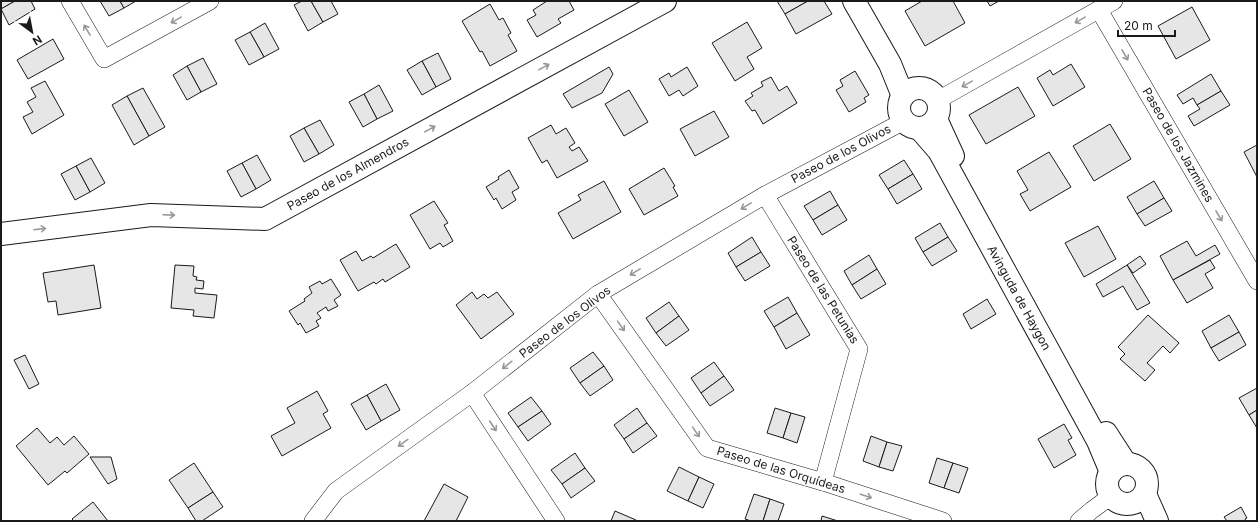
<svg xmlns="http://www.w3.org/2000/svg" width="1258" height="522" font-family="Inter,sans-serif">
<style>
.building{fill:#e6e6e6;stroke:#1a1a1a}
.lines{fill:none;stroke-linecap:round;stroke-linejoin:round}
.street-casing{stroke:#1a1a1a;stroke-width:18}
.secondary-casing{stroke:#1a1a1a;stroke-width:24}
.street{stroke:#fff;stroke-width:17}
.secondary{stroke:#fff;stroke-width:22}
.oneway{stroke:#989898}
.labels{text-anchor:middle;stroke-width:3;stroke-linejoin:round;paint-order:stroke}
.street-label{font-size:12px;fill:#1a1a1a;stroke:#fff}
</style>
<rect width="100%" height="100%" fill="#fff"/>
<g class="building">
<path d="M1 1H15L1 9Z"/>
<path d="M15 1H31L35 9 9 25 1 9Z"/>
<path d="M100 1H120L124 8 109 16Z"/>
<path d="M120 1H136L124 8Z"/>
<path d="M302 1H311L323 22 308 31 294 5Z"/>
<path d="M311 1H331L338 14 323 22Z"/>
<path d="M547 1H569L574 10 558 19 561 23 537 37 527 20 536 15 533 10Z"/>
<path d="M777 1H808L785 14Z"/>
<path d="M808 1H824L832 14 796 34 785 14Z"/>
<path d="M922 1H953L965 23 925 46 905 11Z"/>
<path d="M987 1H999L990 6Z"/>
<path d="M490 4 499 20 503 18 511 33 508 35 517 51 490 66 482 51 480 52 462 21Z"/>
<path d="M1192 7 1210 40 1176 59 1158 26Z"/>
<path d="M747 22 762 48 747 57 754 69 735 81 712 43Z"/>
<path d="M265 23 279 49 264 57 250 32Z"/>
<path d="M250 32 264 57 249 65 235 40Z"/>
<path d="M53 39 64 59 28 79 17 60Z"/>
<path d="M438 53 451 79 436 87 422 61Z"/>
<path d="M203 58 217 84 201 92 187 66Z"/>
<path d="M422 61 436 87 422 95 407 70Z"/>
<path d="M1071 64 1085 87 1053 106 1037 78 1050 70 1053 75Z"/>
<path d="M187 66 201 92 187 100 173 75Z"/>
<path d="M609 67 613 74 602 93 572 108 563 94Z"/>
<path d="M687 67 698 86 683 96 679 90 669 96 659 79 669 73 671 77Z"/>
<path d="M855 71 869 95 864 98 866 102 849 112 836 90 843 86 840 80Z"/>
<path d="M1211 74 1221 91 1197 105 1193 98 1183 104 1177 95Z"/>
<path d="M771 77 779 91 787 86 797 103 763 124 755 110 752 111 745 101 753 96 751 93 763 86 761 82Z"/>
<path d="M45 81 64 115 32 134 23 117 33 112 27 102 36 97 31 88Z"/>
<path d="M379 85 393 111 377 119 364 94Z"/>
<path d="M1018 87 1035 116 986 144 969 115Z"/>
<path d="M143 88 165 127 149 136 127 96Z"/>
<path d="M629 90 648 122 624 136 605 104Z"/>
<path d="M1221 91 1230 105 1194 126 1188 116 1200 109 1197 105Z"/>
<path d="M364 94 377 119 363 127 349 102Z"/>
<path d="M127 96 149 136 134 145 112 105Z"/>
<path d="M714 111 729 137 695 156 680 129Z"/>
<path d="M320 120 334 145 319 154 304 128Z"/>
<path d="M1110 124 1131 159 1094 181 1073 146Z"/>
<path d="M551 125 556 134 566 128 575 143 569 147 572 151 579 147 588 161 557 178 547 160 542 163 528 138Z"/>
<path d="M304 128 319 154 304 162 290 136Z"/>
<path d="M1257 145V177L1244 152Z"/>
<path d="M1049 152 1071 187 1030 211 1020 194 1028 190 1017 171Z"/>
<path d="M257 155 271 180 256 189 242 163Z"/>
<path d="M91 158 105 183 90 192 76 166Z"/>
<path d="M904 160 913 174 888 189 879 175Z"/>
<path d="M242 163 256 189 241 197 227 171Z"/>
<path d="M76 166 90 192 75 200 61 174Z"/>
<path d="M664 168 675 186 673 187 678 196 644 215 629 189Z"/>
<path d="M509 170 519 188 512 192 516 200 502 209 496 198 494 200 486 187 499 179 498 177Z"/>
<path d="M913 174 922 189 897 204 888 189Z"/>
<path d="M604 181 621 212 573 239 558 213 581 200 578 195Z"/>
<path d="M1154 181 1164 198 1137 214 1127 197Z"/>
<path d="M830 191 838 205 813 220 804 206Z"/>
<path d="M1164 198 1172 211 1145 226 1137 214Z"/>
<path d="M434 201 448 223 444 225 453 241 443 247 440 243 430 249 410 215Z"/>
<path d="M838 205 847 220 822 235 813 220Z"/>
<path d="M940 223 948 237 923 252 915 238Z"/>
<path d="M1098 226 1116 259 1084 277 1065 243Z"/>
<path d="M752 237 761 252 736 267 728 253Z"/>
<path d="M948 237 957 251 932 266 923 252Z"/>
<path d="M1187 241 1196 256 1215 245 1220 254 1173 280 1160 256Z"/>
<path d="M396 244 410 267 385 282 383 279 376 284 374 282 358 291 340 260 356 251 362 261 371 256 373 258Z"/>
<path d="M761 252 770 266 745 281 736 267Z"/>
<path d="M869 255 877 269 852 285 844 271Z"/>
<path d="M1140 256 1146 264 1133 273 1127 265Z"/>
<path d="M1210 260 1215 268 1205 274 1213 288 1187 303 1173 280Z"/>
<path d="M94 265 101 308 58 315 56 301 48 302 43 273Z"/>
<path d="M175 265 194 266 193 276 197 277 196 280 204 281 203 289 195 288V293L217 295 214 318 193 316 194 310 171 308Z"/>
<path d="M1127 265 1150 303 1137 310 1123 286 1103 297 1096 284Z"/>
<path d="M877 269 886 284 861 299 852 285Z"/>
<path d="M331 279 341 295 334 300 338 306 328 311 326 307 317 313 321 318 316 321 319 326 306 333 300 323 298 325 289 311 305 301 304 299 312 293 309 287 320 281 322 284Z"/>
<path d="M472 292 477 299 484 294 488 298 497 292 514 314 481 339 456 305Z"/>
<path d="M788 297 797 313 774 327 764 311Z"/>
<path d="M987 299 996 314 971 329 963 314Z"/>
<path d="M669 302 679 316 656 333 646 318Z"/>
<path d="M797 313 810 335 786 349 774 327Z"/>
<path d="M1148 315 1179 343 1170 353 1163 346 1147 363 1155 370 1145 381 1120 359 1125 354 1118 347Z"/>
<path d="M1229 315 1239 332 1211 348 1202 331Z"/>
<path d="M679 316 689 330 666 346 656 333Z"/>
<path d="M1239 332 1246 345 1219 361 1211 348Z"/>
<path d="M593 352 604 366 580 383 570 368Z"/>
<path d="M25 355 39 384 29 389 14 360Z"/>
<path d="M714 362 724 376 701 393 691 378Z"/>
<path d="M604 366 613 380 590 396 580 383Z"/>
<path d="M724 376 734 390 710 406 701 393Z"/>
<path d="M386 384 400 410 381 421 367 395Z"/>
<path d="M1257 388V410L1249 415 1239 398Z"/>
<path d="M317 391 328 411 323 414 331 428 282 456 271 436 295 423 287 408Z"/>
<path d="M367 395 381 421 366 430 351 404Z"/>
<path d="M531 397 542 411 518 427 508 413Z"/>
<path d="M637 408 647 423 624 439 614 425Z"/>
<path d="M775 408 791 413 783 438 767 433Z"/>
<path d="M1257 410V428L1249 415Z"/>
<path d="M542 411 551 424 528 441 518 427Z"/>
<path d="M791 413 805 417 797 443 783 438Z"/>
<path d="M647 423 657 436 633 453 624 439Z"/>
<path d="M1064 424 1072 438 1068 440 1076 455 1054 468 1038 439Z"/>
<path d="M37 428 50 443 57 437 64 445 74 436 89 454 67 473 65 471 48 485 16 446Z"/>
<path d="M871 436 887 442 879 467 863 461Z"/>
<path d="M887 442 902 446 893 471 879 467Z"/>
<path d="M575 453 585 468 562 484 551 470Z"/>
<path d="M90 457H111L117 479 108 484Z"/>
<path d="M937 458 953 463 944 488 929 483Z"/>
<path d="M194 463 213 492 188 508 169 480Z"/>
<path d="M953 463 968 468 959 493 944 488Z"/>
<path d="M679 467 699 477 688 501 667 491Z"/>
<path d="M585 468 595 481 571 498 562 484Z"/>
<path d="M699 477 714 484 703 508 688 501Z"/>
<path d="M444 484 468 497 456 521H424Z"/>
<path d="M213 492 223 507 202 521H196L188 508Z"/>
<path d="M754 494 770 499 763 521H751L745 519Z"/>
<path d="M770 499 784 504 778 521H763Z"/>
<path d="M93 502 108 521H74L72 519Z"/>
<path d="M1241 507 1247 518 1245 519 1246 521H1227L1224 517Z"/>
<path d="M615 511 636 520 635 521H611Z"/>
<path d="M822 516 838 521H821Z"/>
</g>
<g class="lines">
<defs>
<g id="street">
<path d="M70 1 104 59 210 1"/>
<path d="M1099 10 1257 281"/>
<path d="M938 100 1114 1"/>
<path d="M765 195 859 349 823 482"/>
<path d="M598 294 707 448 823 482 943 521"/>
<path d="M472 393 556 521"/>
<path d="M313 521 336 491 472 393 598 294 765 195 904 121"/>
<path d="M1079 521 1092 510 1111 496"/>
</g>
<g id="secondary">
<path d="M854 1 890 64 903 96"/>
<circle cx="919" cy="108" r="20"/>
<path d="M936 119 953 156"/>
<path d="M919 128 939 151 1098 441 1111 472"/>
<path d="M1 234 151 215 265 219 665 1"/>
<path d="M1106 433 1126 464"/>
<circle cx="1127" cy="484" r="20"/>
<path d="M1145 494 1157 521"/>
</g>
</defs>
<use href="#street" class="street-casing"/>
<use href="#secondary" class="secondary-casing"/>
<use href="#street" class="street"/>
<use href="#secondary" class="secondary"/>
</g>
<defs><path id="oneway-shaft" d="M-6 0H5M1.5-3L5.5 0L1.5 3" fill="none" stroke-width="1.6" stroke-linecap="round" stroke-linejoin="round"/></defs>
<g class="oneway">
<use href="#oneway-shaft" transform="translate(176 20) rotate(151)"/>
<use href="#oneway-shaft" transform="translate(1080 20) rotate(151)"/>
<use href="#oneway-shaft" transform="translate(87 30) rotate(-121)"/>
<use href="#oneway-shaft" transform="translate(1125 55) rotate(60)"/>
<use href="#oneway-shaft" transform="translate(544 67) rotate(-29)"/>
<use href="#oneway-shaft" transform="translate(967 84) rotate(151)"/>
<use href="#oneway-shaft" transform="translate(430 129) rotate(-29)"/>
<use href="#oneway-shaft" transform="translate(746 206) rotate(149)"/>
<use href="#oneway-shaft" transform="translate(169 215) rotate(2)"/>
<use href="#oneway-shaft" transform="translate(1219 216) rotate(60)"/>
<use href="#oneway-shaft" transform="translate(40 229) rotate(-7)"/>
<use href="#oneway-shaft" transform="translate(635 272) rotate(149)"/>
<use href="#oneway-shaft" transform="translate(621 326) rotate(55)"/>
<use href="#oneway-shaft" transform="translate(507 365) rotate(142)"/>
<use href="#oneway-shaft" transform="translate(493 426) rotate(57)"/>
<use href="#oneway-shaft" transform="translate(696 432) rotate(55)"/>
<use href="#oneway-shaft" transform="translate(403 443) rotate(144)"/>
<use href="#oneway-shaft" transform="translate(866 496) rotate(18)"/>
</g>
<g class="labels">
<g class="street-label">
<text transform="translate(1178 145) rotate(60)" y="4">Paseo de los Jazmines</text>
<text transform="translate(841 154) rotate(-28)" y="4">Paseo de los Olivos</text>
<text transform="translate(348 174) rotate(-29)" y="4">Paseo de los Almendros</text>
<text transform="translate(823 290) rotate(58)" y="4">Paseo de las Petunias</text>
<text transform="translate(1019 298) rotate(61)" y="4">Avinguda de Haygon</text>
<text transform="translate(565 322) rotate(-37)" y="4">Paseo de los Olivos</text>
<text transform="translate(781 470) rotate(17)" y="4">Paseo de las Orquídeas</text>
</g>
</g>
<rect width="1258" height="522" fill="none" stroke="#1a1a1a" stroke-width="4"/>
<g transform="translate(32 32) rotate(148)" stroke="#ffffff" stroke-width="3" paint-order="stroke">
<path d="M0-3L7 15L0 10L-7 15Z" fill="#1a1a1a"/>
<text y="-6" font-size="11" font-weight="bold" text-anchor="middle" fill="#1a1a1a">N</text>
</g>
<path d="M1118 30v6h57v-6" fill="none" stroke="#1a1a1a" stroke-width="2"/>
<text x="1124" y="30" font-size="12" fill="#1a1a1a" stroke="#ffffff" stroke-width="3" paint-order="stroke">20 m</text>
</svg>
